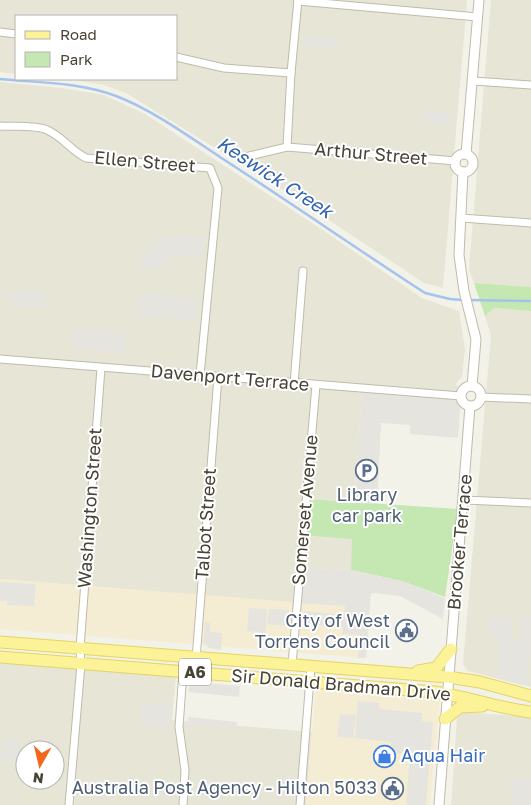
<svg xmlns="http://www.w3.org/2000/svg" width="531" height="805" font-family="'Golos Text',sans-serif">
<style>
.residential{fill:#e7e5d6;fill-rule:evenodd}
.commercial{fill:#f5edd3}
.green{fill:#c5e7b1}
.parking{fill:#e5e4df}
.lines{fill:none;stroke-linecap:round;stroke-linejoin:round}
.stream{stroke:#a5c3ef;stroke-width:2.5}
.minor-casing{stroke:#bfbcaa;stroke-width:9}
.tertiary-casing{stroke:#bfbcaa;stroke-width:11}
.primary-casing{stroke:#e2d467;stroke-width:13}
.minor{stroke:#fff;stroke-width:7}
.tertiary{stroke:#fff;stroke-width:9}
.primary{stroke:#fcf298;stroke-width:11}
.labels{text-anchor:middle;stroke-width:4;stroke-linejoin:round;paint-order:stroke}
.shield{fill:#fff;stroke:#7e7b72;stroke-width:1}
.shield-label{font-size:16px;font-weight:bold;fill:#474336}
.street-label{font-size:18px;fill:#474336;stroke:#fff}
.service-label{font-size:18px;fill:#4e5e75;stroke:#fff;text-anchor:end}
.shop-label{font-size:18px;fill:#366cbe;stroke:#fff;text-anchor:start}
.water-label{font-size:19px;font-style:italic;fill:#3163b1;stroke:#fff}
</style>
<rect width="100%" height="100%" fill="#f3f2e8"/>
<g class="residential">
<path d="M0 0H467L443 288 424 283 291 195 126 93 104 85 68 79H176V16H16V74L0 72Z"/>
<path d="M491 0H531V287L474 283 469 269Z"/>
<path d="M0 82 62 88 104 95 145 114 315 225 422 298 459 311 465 349 462 377 456 383 461 396 362 389 354 503 306 499 353 539 351 570 300 567 297 603 0 579Z"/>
<path d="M494 308 531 311V687L468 671 463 664 491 335 485 316Z"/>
<path d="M0 662 176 676 172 720 312 732 306 805H0ZM25 750H55V780H25Z"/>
<path d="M462 712 531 717V805H451L457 717Z"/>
</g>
<g class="commercial">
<path d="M0 579 369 608 366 658 0 629Z"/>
<path d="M316 686 440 697 430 805H306Z"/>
</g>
<g class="green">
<path d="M474 283 531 287V311L494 308 485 316Z"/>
<path d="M306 499 458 509 445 597 402 581 351 570 352 539 302 535Z"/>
</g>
<g class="parking">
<path d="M304 35 336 38V49L311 47 303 43Z"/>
<path d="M421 110 448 112 451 116 450 124 420 122Z"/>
<path d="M184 235 204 237 202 256 170 254 169 268 141 267 143 250 169 236Z"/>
<path d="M1 290 46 294 45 310 15 307Z"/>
<path d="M139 293 197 298 195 320 137 316Z"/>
<path d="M73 327 125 331 123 353 71 348Z"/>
<path d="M362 389 461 396 458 438 410 434V425L381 423 377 504 354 503Z"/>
<path d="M300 567 351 570 402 581 445 598 443 619 400 596 371 593 366 658H358L360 635 342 634 343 627 302 624 304 611 344 615 345 606 297 603Z"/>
<path d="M0 582 36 584 34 606 7 605V601H0Z"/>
<path d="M249 608 267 609 265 633 247 631Z"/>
<path d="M269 609 289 610 287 626 267 624Z"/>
<path d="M488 616 512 618 511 638 521 639 524 617H531V657H529L527 686 497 678 501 637 487 636Z"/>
<path d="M205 622 210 623V632L222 633 221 650 209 648 203 642Z"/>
<path d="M196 682 240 686 239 697 189 692V687Z"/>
<path d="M358 701 379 703V709L422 713V721L433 722 426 805H407L406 802 410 755 391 753V742L355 738Z"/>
<path d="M142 704 173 706 171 728 140 725Z"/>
<path d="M340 714 356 715 353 738 337 737Z"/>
<path d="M188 717 237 722 236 729 187 725Z"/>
<path d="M3 739 20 740 18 762 1 761 0 776Z"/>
<path d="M513 778 531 779V805H511Z"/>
</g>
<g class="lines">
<g class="stream">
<path d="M0 79C39 83 79 82 116 96 151 109 191 138 223 159 291 203 357 249 425 293L450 299 463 300"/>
<path d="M469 300 531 301"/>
</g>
<defs>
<g id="minor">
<path d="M298 0 291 73 287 147 456 161"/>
<path d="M298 1 478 17"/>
<path d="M0 32 16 34"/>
<path d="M176 57 224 68 291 73"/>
<path d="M473 81 531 85"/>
<path d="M0 126C13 127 37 125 47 130 62 136 70 150 86 158L210 168 218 188 200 375"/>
<path d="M241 158 287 147"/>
<path d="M461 218 531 223"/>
<path d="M0 359 461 396"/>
<path d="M294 384 303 271"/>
<path d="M481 397 531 399"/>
<path d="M464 500 531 503"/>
<path d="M292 665 316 385"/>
<path d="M195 672 218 377"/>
<path d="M69 805 81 664 80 648 101 368"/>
<path d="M183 805 185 770 179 727 184 657"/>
<path d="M300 805 311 666"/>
</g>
<g id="tertiary">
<path d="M466 154 479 0"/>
<circle cx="464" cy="163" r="9"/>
<path d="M463 172 459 255 464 291 476 339 472 386"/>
<circle cx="471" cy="396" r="10"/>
<path d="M439 805 470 406"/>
</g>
<g id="primary">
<path d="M0 642 448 677 480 682 531 696"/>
<path d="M0 657 435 692C468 697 498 708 531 712"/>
<path d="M418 671 436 668 451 649"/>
<path d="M445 719 460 707 482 706"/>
</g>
</defs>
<use href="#minor" class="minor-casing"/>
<use href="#tertiary" class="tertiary-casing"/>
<use href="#primary" class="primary-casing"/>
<use href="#minor" class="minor"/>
<use href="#tertiary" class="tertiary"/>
<use href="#primary" class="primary"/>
</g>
<defs>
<symbol id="parking-ring" viewBox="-11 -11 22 22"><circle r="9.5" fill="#fff" stroke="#5c6f8a" stroke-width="1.5"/><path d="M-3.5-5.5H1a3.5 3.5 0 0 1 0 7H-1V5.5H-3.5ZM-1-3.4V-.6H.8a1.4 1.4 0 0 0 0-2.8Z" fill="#5c6f8a"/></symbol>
<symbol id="civic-ring" viewBox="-11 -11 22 22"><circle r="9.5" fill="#fff" stroke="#5c6f8a" stroke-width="1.5"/><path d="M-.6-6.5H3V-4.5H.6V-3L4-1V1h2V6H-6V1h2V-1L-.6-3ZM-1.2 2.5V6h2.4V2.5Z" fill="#5c6f8a"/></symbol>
<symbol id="shop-ring" viewBox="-11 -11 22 22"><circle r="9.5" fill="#fff" stroke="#3f7fe0" stroke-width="1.5"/><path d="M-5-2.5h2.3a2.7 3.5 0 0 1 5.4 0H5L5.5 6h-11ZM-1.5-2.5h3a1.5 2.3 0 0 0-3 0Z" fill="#3f7fe0"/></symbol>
</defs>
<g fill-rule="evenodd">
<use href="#parking-ring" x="354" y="458" width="25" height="25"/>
<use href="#civic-ring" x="394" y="618" width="25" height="25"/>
<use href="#shop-ring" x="372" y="744" width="25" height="25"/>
<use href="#civic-ring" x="380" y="776" width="25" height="25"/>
</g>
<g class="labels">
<rect class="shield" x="179" y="658.5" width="32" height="27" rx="4"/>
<g class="shield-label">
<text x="195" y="678">A6</text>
</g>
<g class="street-label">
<text transform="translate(371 154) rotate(5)" y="6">Arthur Street</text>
<text transform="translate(145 162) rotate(5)" y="6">Ellen Street</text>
<text transform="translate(230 378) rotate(5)" y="6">Davenport Terrace</text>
<text transform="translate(90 508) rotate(-86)" y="6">Washington Street</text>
<text transform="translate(305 510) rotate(-85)" y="6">Somerset Avenue</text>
<text transform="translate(206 524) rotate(-86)" y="6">Talbot Street</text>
<text transform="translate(460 542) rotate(-85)" y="6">Brooker Terrace</text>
<text transform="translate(341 685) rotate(5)" y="6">Sir Donald Bradman Drive</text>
</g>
<g class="service-label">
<text x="367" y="501" text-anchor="middle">Library<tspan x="367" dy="21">car park</tspan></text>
<text x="390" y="627">City of West<tspan x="390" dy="21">Torrens Council</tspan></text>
<text x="377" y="794">Australia Post Agency - Hilton 5033</text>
</g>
<g class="shop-label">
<text x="401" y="762">Aqua Hair</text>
</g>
<g class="water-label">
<text transform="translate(275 177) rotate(33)" y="7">Keswick Creek</text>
</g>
</g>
<rect x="15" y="15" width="162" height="65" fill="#ffffff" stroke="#b5b4af"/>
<rect x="25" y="31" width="25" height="8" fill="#fcf298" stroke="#b5b4af"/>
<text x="60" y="40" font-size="15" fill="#474336">Road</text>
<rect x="25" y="52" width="25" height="15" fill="#c5e7b1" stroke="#b5b4af"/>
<text x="60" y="65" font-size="15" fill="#474336">Park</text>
<g transform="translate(40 765) rotate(188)"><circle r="24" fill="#ffffff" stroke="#b5b4af"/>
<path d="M0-4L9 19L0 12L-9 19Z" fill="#f6651c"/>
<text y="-8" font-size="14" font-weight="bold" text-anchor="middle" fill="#474336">N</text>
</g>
</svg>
